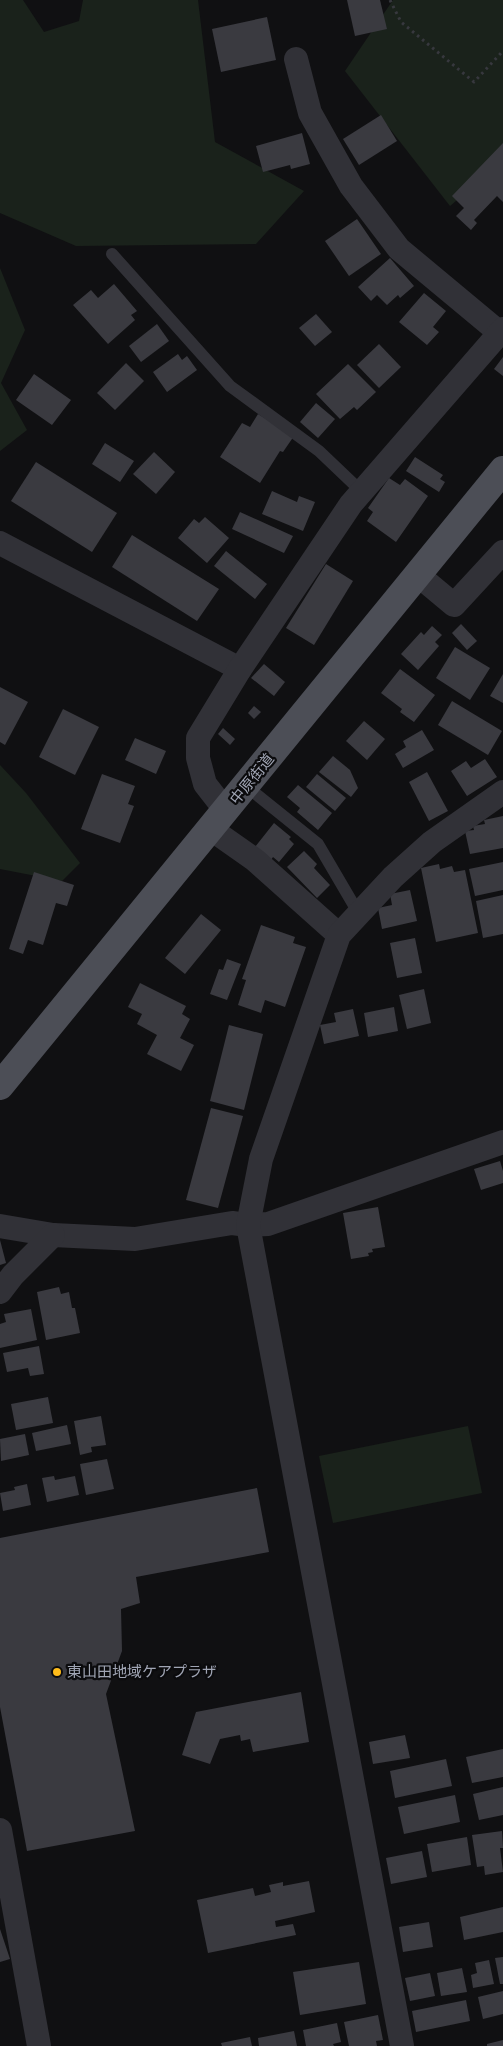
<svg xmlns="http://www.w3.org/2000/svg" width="503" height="2046" font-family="'Varela Round','Noto Sans JP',sans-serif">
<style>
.green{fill:#1a221b}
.building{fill:#3a3a40}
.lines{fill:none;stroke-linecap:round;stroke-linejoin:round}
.path{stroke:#37383e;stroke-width:3;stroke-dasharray:2.5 4;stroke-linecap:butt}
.lane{stroke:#313137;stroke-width:12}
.street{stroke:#313137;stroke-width:24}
.primary{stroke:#4c4e56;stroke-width:28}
.poi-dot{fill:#ffbc1b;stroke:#0b0b0d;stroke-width:2}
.labels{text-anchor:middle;stroke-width:4.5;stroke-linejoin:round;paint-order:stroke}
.street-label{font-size:15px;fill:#a0a5b4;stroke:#0b0b0d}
.poi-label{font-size:15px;fill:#a0a5b4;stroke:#0b0b0d;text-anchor:start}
</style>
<rect width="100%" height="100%" fill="#101012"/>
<g class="green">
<path d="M0 0H23L44 32 79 21 83 0H198L215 142 304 191 256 244 76 246 0 213Z"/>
<path d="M393 0H503V161L450 206 345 71Z"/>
<path d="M0 268 25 330 1 383 27 430 0 451Z"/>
<path d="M0 765 26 793 80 863 62 881 0 869Z"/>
<path d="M468 1426 482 1493 333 1523 319 1456Z"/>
</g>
<g class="building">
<path d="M347 0H380L387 29 355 36Z"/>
<path d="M267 17 276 60 221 72 212 29Z"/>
<path d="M381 115 397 141 359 165 343 139Z"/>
<path d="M302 133 310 164 291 169 290 165 263 172 256 146Z"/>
<path d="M503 143V202L497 196 474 220 477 223 471 230 456 216 464 208 452 196Z"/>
<path d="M357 219 381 254 349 276 325 241Z"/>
<path d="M390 258 414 286 400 298 398 295 387 305 377 295 371 301 358 287Z"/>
<path d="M114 284 137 311 131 315 135 320 108 344 73 305 91 290 98 298Z"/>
<path d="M424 293 446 311 433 327 439 332 427 345 399 322Z"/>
<path d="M316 314 332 332 315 346 299 328Z"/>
<path d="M157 324 169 341 141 362 129 346Z"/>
<path d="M379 344 401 367 379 388 357 365Z"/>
<path d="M178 354 182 360 187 356 197 370 167 392 153 372Z"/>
<path d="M503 357V376L494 369Z"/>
<path d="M126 363 144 381 115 410 97 393Z"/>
<path d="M348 364 376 392 357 410 354 407 340 419 316 394Z"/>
<path d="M34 374 71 400 52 425 16 400Z"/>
<path d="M316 403 335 419 318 438 300 422Z"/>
<path d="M258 414 294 436 283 452 280 451 260 483 220 457 242 423 250 427Z"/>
<path d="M105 443 134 461 120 482 92 464Z"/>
<path d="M154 452 175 472 156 494 133 474Z"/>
<path d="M415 457 443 475 440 479 445 482 439 492 406 471Z"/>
<path d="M36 462 117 513 92 552 11 501Z"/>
<path d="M389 478 400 485 405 479 428 496 396 542 367 521 373 512 368 508Z"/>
<path d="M272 491 297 502 299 496 315 502 303 531 262 514Z"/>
<path d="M240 512 293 536 284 553 232 529Z"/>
<path d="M205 517 229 538 207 563 178 538 194 519 199 523Z"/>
<path d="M132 535 219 589 197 621 112 567Z"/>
<path d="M226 551 267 584 255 599 214 566Z"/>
<path d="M326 564 353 581 314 645 286 628Z"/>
<path d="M461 624 477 641 467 650 452 633Z"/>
<path d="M432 626 442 635 435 642 439 646 418 670 401 654 421 632 424 635Z"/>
<path d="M455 647 490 668 470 700 436 678Z"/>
<path d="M264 664 285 682 274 696 251 678Z"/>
<path d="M400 669 435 695 414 722 400 712 402 709 381 693Z"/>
<path d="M503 674V703L490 696Z"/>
<path d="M0 687 28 702 5 745 0 742Z"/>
<path d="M452 701 502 731 488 755 438 725Z"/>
<path d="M254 706 261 712 254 719 248 713Z"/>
<path d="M63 709 99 727 75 775 39 757Z"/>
<path d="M364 721 385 739 367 760 346 741Z"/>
<path d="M223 728 235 739 230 745 218 734Z"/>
<path d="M422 730 434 750 403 768 395 754 406 747 403 741Z"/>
<path d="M135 738 166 751 156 774 125 760Z"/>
<path d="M333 756 350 770 358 788 351 797 319 772Z"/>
<path d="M485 759 497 777 467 796 451 771 466 761 471 768Z"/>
<path d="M427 772 448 811 429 821 409 782Z"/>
<path d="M102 774 135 786 128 804 134 806 120 843 81 829Z"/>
<path d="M317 774 346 798 335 811 306 787Z"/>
<path d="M298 785 332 813 318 830 297 812 300 808 287 797Z"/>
<path d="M503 816V848L470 854 465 831 474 830 473 826 485 824 484 820Z"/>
<path d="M274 823 291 837 289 839 294 844 279 862 273 857 271 860 255 847Z"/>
<path d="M304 851 317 864 314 868 330 885 317 898 287 867Z"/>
<path d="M503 862V890L475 896 469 869Z"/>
<path d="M439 864 440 869 452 866 454 872 465 870 478 933 436 942 421 868Z"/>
<path d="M34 872 74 885 67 906 56 903 43 945 28 940 23 954 9 949Z"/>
<path d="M410 890 417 921 382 929 378 908 392 905 390 894Z"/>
<path d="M503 895V934L483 938 476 901Z"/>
<path d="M201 914 221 930 185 974 165 958Z"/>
<path d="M261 925 295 937 293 943 306 947 285 1007 265 1000 261 1013 238 1005 246 980 242 979Z"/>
<path d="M415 938 422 973 397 978 390 943Z"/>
<path d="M227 959 241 964 227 1000 210 994 219 969 223 970Z"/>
<path d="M140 983 186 1006 182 1014 190 1019 180 1038 194 1045 181 1071 147 1054 157 1035 137 1024 142 1014 128 1007Z"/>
<path d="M424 989 431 1023 407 1029 399 995Z"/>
<path d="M394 1007 398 1031 368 1037 364 1013Z"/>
<path d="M353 1009 359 1036 324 1044 320 1025 336 1022 334 1013Z"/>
<path d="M229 1025 263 1034 244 1110 210 1101Z"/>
<path d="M211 1108 243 1116 218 1208 186 1200Z"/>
<path d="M500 1161 503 1171V1183L481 1190 474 1169Z"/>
<path d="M378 1207 385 1247 372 1249 373 1252 368 1253 369 1256 351 1259 343 1213Z"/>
<path d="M0 1240 6 1263 0 1265Z"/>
<path d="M59 1287 61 1294 69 1292 72 1308H75L80 1333 46 1340 37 1292Z"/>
<path d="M31 1309 37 1340 0 1348V1324L6 1322 4 1314Z"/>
<path d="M39 1346 44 1374 30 1376 28 1368 7 1372 3 1353Z"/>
<path d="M48 1397 53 1423 16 1430 11 1404Z"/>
<path d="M101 1416 106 1445 91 1447 92 1452 80 1455 74 1421Z"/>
<path d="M67 1425 71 1444 36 1451 32 1433Z"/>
<path d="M25 1434 29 1455 1 1461 0 1439Z"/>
<path d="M107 1459 114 1489 86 1495 80 1464Z"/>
<path d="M54 1476 55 1480 75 1476 79 1495 47 1502 42 1478Z"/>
<path d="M27 1484 31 1505 3 1511 0 1493 15 1490 14 1487Z"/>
<path d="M257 1488 269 1552 136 1577 140 1603 121 1609 122 1651 106 1694 135 1831 27 1851 0 1707V1538Z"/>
<path d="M301 1692 309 1742 253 1752 250 1739 241 1741 240 1735 220 1739 210 1764 182 1755 196 1712Z"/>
<path d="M405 1735 410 1758 373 1764 369 1742Z"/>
<path d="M503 1749V1777L472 1783 466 1757Z"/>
<path d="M446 1759 452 1786 395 1798 390 1771Z"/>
<path d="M503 1787V1815L479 1820 473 1794Z"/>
<path d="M455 1795 460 1822 404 1834 398 1807Z"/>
<path d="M502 1831 503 1848H500L503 1872 485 1875 484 1866 477 1867 472 1835Z"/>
<path d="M467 1837 471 1865 432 1872 427 1844Z"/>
<path d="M422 1851 427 1877 391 1884 386 1858Z"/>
<path d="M309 1881 315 1912 275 1921 276 1927 293 1924 296 1935 208 1953 197 1900 253 1888 255 1896 271 1892 269 1885 283 1882V1886Z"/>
<path d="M503 1907V1932L464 1940 460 1917Z"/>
<path d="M429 1922 433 1947 403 1952 399 1927Z"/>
<path d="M0 1929 10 1959 0 1962Z"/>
<path d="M503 1957V1984H500L495 1958Z"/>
<path d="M489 1960 494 1984 473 1988 471 1975 477 1973 475 1963Z"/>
<path d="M359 1962 366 2004 300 2015 293 1972Z"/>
<path d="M462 1968 467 1992 441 1996 437 1973Z"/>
<path d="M430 1973 435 1996 410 2001 405 1978Z"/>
<path d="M503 1991V2014L483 2019 478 1997Z"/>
<path d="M466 2000 470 2021 416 2032 412 2011Z"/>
<path d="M378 2015 383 2040 376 2041 377 2046H349L344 2022Z"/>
<path d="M337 2023 341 2042 333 2044 334 2046H306L303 2030Z"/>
<path d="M294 2031 297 2046H259L258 2038Z"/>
<path d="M250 2037 252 2046H222L221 2043Z"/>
<path d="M503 2040V2046H487V2044Z"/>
</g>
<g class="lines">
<path class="path" d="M390 0 401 22 474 82 503 51"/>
<g class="lane">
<path d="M112 254 230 386 319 451 361 491"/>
<path d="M246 786 318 844 359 914"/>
</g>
<g class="street">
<path d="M296 59 310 113 351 186 399 249 500 333"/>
<path d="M0 543 240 669"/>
<path d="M418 575 454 605 503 552"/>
<path d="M226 811 205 784 198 758V738L240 669 351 504 503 329"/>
<path d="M211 829 255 860 339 935"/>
<path d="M0 1226 53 1235 135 1239 232 1223 248 1225 268 1224 503 1142"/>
<path d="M0 1292 13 1275 53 1235"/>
<path d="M0 1830 39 2046"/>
<path d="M402 2046 248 1225 261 1159 339 935 393 877 432 842 503 792"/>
</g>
<path class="primary" d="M0 1086 503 470"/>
</g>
<circle class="poi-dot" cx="57" cy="1672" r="5"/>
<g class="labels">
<g class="street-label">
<text transform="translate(252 779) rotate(-51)" y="5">中原街道</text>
</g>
<g class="poi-label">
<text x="67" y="1677">東山田地域ケアプラザ</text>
</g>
</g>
</svg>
